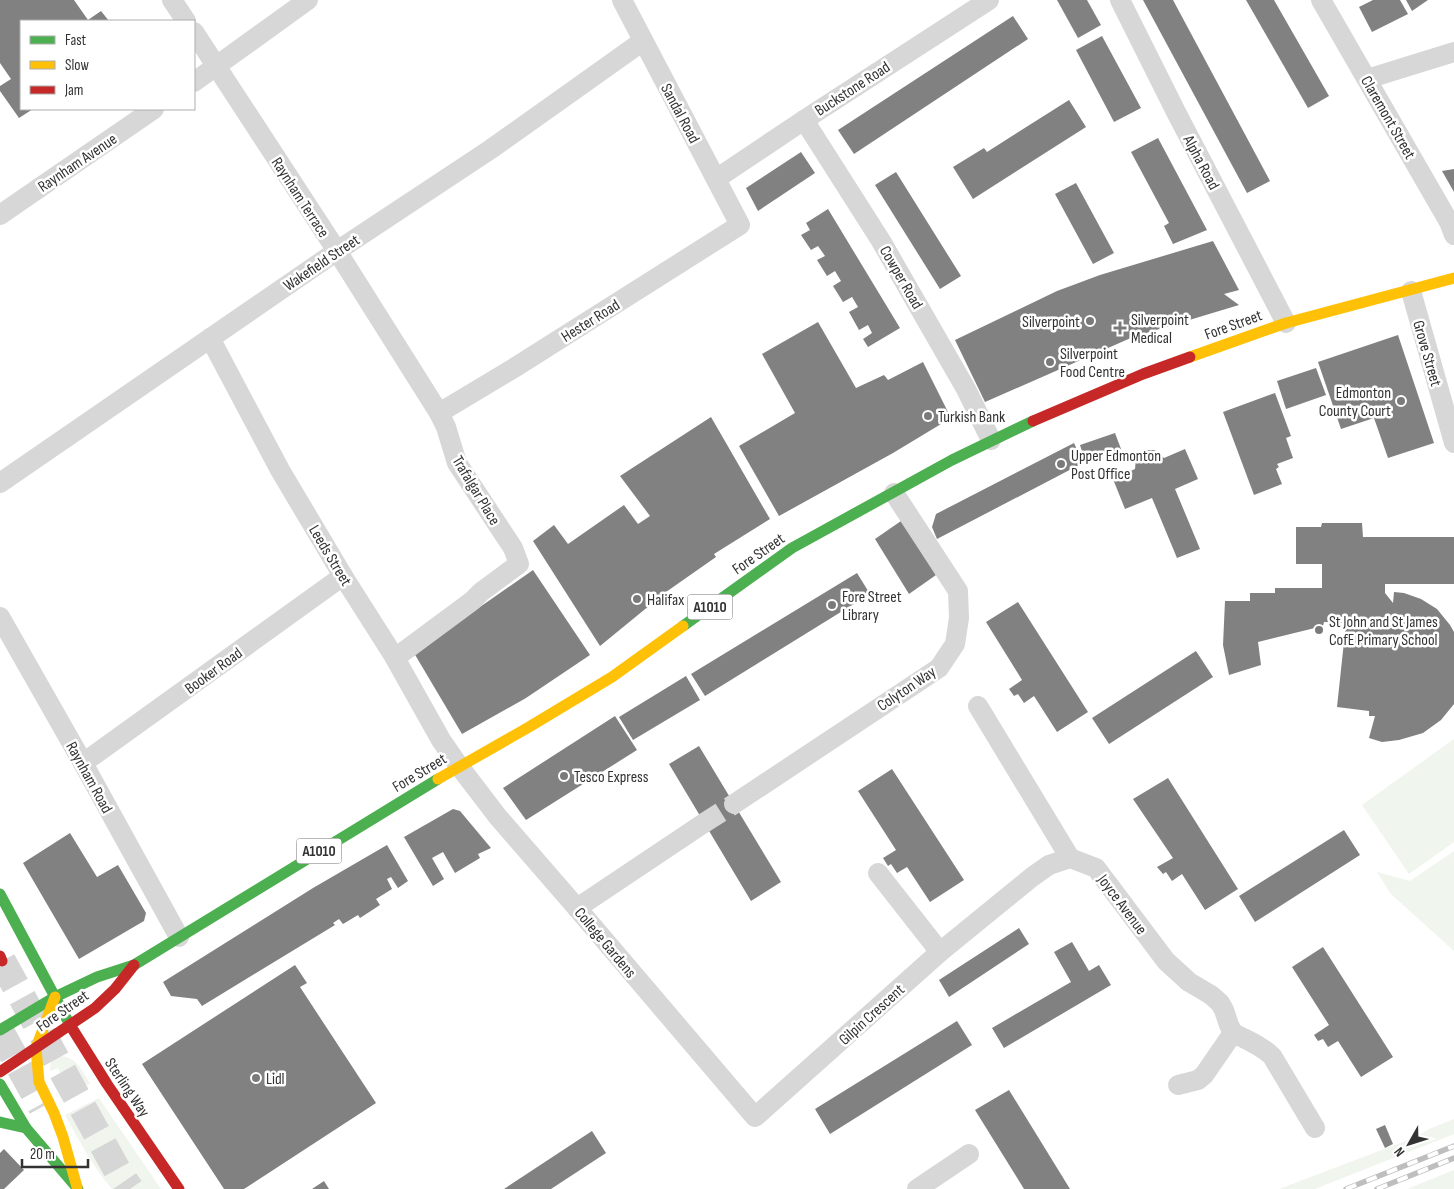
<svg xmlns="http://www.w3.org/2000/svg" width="1454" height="1189" font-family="'Sofia Sans Condensed',sans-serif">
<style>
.green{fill:#f0f5ed}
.building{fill:#818181}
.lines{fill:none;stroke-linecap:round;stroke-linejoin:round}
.street-tunnel{stroke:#d6d6d6;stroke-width:20;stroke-dasharray:20 10;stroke-linecap:butt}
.highway-tunnel{stroke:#d6d6d6;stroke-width:28;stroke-dasharray:28 14;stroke-linecap:butt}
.street{stroke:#d7d7d7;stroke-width:20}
.fast{stroke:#4caf50;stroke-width:11}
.slow{stroke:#ffc107;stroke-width:11}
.jam{stroke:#c62828;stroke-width:11}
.rail-casing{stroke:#bebebe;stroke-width:5.5}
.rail{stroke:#fff;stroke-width:4;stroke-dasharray:11;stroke-linecap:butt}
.poi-dot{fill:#7a7a7a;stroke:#fff;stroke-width:2}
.labels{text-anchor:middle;stroke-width:5;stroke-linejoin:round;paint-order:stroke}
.shield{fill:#fff;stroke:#707070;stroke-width:1}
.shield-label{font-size:15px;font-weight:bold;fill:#333}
.street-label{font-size:16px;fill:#333;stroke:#fff}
.poi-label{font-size:16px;fill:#333;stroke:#fff;text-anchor:start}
</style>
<rect width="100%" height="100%" fill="#fff"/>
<g class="green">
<path d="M1454 739V842L1409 874 1362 805Z"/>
<path d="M1454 851V951L1391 894 1377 872 1410 881Z"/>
<path d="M59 1056C77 1056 82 1071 90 1084L71 1091 58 1068 50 1071 51 1061Z"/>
<path d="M99 1098 107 1110 161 1189H112C93 1167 79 1140 65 1115Z"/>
<path d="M1454 1119V1134L1315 1189H1279L1416 1137 1429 1129Z"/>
<path d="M1454 1170V1189H1407Z"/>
</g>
<g class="building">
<path d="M0 0H74L88 20 101 11 109 21H21V109H33L19 118 0 91V86L11 79 0 63Z"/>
<path d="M1057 0H1087L1101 25 1078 38Z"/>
<path d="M1143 0H1173L1270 181 1247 193Z"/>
<path d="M1246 0H1274L1329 96 1308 108Z"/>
<path d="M1373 0H1400L1408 14 1372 32 1359 7Z"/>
<path d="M1406 0H1428L1412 11Z"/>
<path d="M1013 16 1028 39 854 154 838 130Z"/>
<path d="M1102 36 1141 108 1114 122 1076 50Z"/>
<path d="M1069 100 1086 127 973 199 953 167 984 148 987 152Z"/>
<path d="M1158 138 1207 230 1173 244 1164 226 1169 223 1131 152Z"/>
<path d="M801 152 815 173 758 211 746 188Z"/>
<path d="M1454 169V192L1442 171Z"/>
<path d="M896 172 961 276 940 289 875 185Z"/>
<path d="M1076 183 1114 253 1093 264 1055 194Z"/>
<path d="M828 209 900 328 868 347 863 339 872 333 868 325 859 330 849 312 858 307 852 297 843 302 833 286 841 281 835 271 827 276 817 260 825 256 818 246 811 250 801 235 810 230 806 223Z"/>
<path d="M1213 241 1239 290 1224 294 1239 305 1133 337 985 402 955 340 1057 291 1100 275Z"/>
<path d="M818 322 856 388 884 375 888 380 923 362 951 418 893 453 779 516 739 446 795 413 762 354Z"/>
<path d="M1398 335 1434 443 1388 458 1374 418 1341 429 1318 362Z"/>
<path d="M1316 368 1326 395 1286 409 1277 381Z"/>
<path d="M1275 393 1291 436 1286 438 1293 458 1277 464 1279 467 1276 469 1282 484 1254 495 1223 412Z"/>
<path d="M711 417 770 519 714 554 716 557 666 592 600 646 533 541 554 525 568 544 624 505 638 524 650 516 620 476Z"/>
<path d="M1115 433 1121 449 1085 461 1080 445Z"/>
<path d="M1074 443 1083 463 937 539 932 527 936 514Z"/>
<path d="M1185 449 1198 479 1175 489 1200 549 1177 558 1152 498 1125 509 1113 479 1135 469 1136 458 1145 450H1155L1164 458Z"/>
<path d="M901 521 936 575 909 594 875 539Z"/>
<path d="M1322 523H1362L1363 537H1454V584H1385V593L1393 603 1394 592 1404 593 1421 599 1437 609 1450 625 1454 632V704L1441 720 1423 733 1399 740 1382 742 1369 738 1375 716H1369V711L1337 707 1346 623 1324 622 1323 626 1258 642 1261 665 1229 675 1223 645 1225 601H1250V593H1275V588H1322V564H1296V527H1321Z"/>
<path d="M533 570 590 655 526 698 462 734 414 653Z"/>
<path d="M857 573 870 594 705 696 691 674Z"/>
<path d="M1018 602 1088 712 1057 732 1034 696 1024 703 1018 694 1014 696 1009 689 1022 680 986 622Z"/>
<path d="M1196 651 1213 677 1109 744 1092 718Z"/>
<path d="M686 676 700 700 633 740 619 717Z"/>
<path d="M615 716 637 750 526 820 503 788Z"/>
<path d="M699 746 781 882 751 901 669 764Z"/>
<path d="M892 769 964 880 930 902 907 867 897 873 891 864 888 866 883 858 896 850 858 791Z"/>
<path d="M1168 778 1238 889 1205 910 1182 874 1172 881 1166 872 1163 874 1157 867 1173 858 1133 799Z"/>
<path d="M453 809 460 811 491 848 478 854 480 858 455 873 443 852 432 858 444 879 433 886 404 837Z"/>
<path d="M1344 830 1360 855 1255 922 1239 896Z"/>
<path d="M70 833 97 877 118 865 146 913 144 921 79 959 23 863Z"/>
<path d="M387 845 408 881 398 888 391 877 387 879 392 889 376 899 380 905 360 918 358 915 343 924 339 919 333 923 335 925 202 1006 197 999 171 996 163 982 313 888Z"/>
<path d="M1019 928 1029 944 949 997 939 980Z"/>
<path d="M1072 942 1089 971 1099 965 1111 985 1004 1048 992 1028 1071 982 1054 952Z"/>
<path d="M1323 947 1393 1057 1361 1077 1338 1041 1328 1047 1323 1039 1318 1041 1314 1035 1329 1025 1292 967Z"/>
<path d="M295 965 307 983 300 987 376 1103 244 1189H224L142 1064Z"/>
<path d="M957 1021 972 1045 830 1134 815 1109Z"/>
<path d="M1009 1090 1070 1189H1024L975 1110Z"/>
<path d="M1385 1125 1393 1144 1385 1148 1376 1129Z"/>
<path d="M592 1131 606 1153 551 1189H504Z"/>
<path d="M4 1149 24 1170 4 1189H0V1153Z"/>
<path d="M324 1181 329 1189H312Z"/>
</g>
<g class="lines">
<path class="street-tunnel" d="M704 823 734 804"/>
<g class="highway-tunnel">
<path d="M2 961 117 1170 130 1189"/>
<path d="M0 1031 42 1107"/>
</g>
<g class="street">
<path d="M172 0 186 21"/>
<path d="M1120 0 1176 112 1286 323"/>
<path d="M1321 0 1449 222 1454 235"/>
<path d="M194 32 337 251 439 413 446 427 457 463 513 548 519 564 481 592 472 601 395 658"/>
<path d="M1367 79 1454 52"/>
<path d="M194 82 308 0"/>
<path d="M804 120 881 241 966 389 991 440"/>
<path d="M716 179 804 120 989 0"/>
<path d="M0 215 154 109"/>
<path d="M1411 291 1454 443"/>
<path d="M210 338 280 470 343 576 395 658 441 740 459 766 498 817 577 908 755 1117 940 952 1032 877 1049 865 1070 858 1096 868 1166 961 1189 982 1211 995 1220 1003 1224 1010 1229 1025 1233 1033"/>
<path d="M439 413 514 368 740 225 622 0"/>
<path d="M0 483 337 251 491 149 643 41"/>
<path d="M0 617 83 763 179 937"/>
<path d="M978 706 1070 858"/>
<path d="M83 763 343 576"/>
<path d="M734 804 939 668 955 644 959 618 958 591 894 493"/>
<path d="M878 873 940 952"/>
<path d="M577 908 704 823"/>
<path d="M1233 1033C1247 1040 1260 1045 1272 1056L1315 1128"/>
<path d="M1178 1085 1198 1080 1204 1075 1233 1033"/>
<path d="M917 1189 969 1154"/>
</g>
<g class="fast">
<path d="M683 626 792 548 952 460 1033 421"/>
<path d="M0 894 70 1025"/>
<path d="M0 1030 55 997 97 977 134 965 438 779"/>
<path d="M0 1084 26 1128 78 1189"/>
<path d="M0 1122 26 1128"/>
</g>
<g class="slow">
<path d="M1190 357 1286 323 1454 278"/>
<path d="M438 779 529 727 612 677 683 626"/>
<path d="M55 997 36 1048 39 1082 54 1113 63 1137 77 1187"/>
</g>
<g class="jam">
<path d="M1033 421 1143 374 1190 357"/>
<path d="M0 956 2 961"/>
<path d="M70 1025 107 1084 179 1189"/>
<path d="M0 1072 95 1008 115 989 134 965"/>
</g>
<defs>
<g id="rail">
<path d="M1346 1189 1454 1146"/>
<path d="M1377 1189 1454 1158"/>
</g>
</defs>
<use href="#rail" class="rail-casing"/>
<use href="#rail" class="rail"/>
</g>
<g class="poi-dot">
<circle cx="1090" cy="321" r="5"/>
<path d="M1117.5 320.5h5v5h5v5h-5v5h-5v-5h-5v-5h5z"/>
<circle cx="1050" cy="362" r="5"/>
<circle cx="1401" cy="401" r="5"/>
<circle cx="928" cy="416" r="5"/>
<circle cx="1061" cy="464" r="5"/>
<circle cx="637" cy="599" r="5"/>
<circle cx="832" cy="605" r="5"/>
<circle cx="1319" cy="630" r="5"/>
<circle cx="564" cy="776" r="5"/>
<circle cx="256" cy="1078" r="5"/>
</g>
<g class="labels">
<g class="shield">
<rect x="687.5" y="594.5" width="45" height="25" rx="4"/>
<rect x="296.5" y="838.5" width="45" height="25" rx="4"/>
</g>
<g class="shield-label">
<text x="710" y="612">A1010</text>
<text x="319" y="856">A1010</text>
</g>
<g class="street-label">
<text transform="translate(852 88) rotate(-33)" y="6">Buckstone Road</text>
<text transform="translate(681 113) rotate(62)" y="6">Sandal Road</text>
<text transform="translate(1389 117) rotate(60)" y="6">Claremont Street</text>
<text transform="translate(77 162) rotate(-34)" y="6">Raynham Avenue</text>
<text transform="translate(1202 162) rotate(62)" y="6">Alpha Road</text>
<text transform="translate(301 197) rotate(57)" y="6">Raynham Terrace</text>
<text transform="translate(321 262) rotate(-34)" y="6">Wakefield Street</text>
<text transform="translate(902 277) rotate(60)" y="6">Cowper Road</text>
<text transform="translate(590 320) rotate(-32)" y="6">Hester Road</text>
<text transform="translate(1233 324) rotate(-20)" y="6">Fore Street</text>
<text transform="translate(1428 353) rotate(74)" y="6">Grove Street</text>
<text transform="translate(477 490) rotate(59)" y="6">Trafalgar Place</text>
<text transform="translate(758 553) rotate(-35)" y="6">Fore Street</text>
<text transform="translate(331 555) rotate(59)" y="6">Leeds Street</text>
<text transform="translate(213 670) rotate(-36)" y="6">Booker Road</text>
<text transform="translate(906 688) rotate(-34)" y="6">Colyton Way</text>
<text transform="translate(419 772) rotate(-31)" y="6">Fore Street</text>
<text transform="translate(90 777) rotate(61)" y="6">Raynham Road</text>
<text transform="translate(1123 904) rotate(53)" y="6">Joyce Avenue</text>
<text transform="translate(606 942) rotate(50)" y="6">College Gardens</text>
<text transform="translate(62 1010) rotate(-35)" y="6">Fore Street</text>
<text transform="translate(871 1014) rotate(-42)" y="6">Gilpin Crescent</text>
<text transform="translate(128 1087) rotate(56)" y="6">Sterling Way</text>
</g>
<g class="poi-label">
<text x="1131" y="325">Silverpoint<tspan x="1131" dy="18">Medical</tspan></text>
<text x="1080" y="327" text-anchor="end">Silverpoint</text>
<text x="1060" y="359">Silverpoint<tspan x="1060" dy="18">Food Centre</tspan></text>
<text x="1391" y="398" text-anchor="end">Edmonton<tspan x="1391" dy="18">County Court</tspan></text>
<text x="938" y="422">Turkish Bank</text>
<text x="1071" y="461">Upper Edmonton<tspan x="1071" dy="18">Post Office</tspan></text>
<text x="842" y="602">Fore Street<tspan x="842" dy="18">Library</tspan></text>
<text x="647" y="605">Halifax</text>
<text x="1329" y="627">St John and St James<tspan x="1329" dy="18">CofE Primary School</tspan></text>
<text x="574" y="782">Tesco Express</text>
<text x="266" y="1084">Lidl</text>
</g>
</g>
<rect x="20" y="20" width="175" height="90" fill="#ffffff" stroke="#adadad"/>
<rect x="30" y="36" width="25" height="8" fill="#4caf50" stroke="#adadad"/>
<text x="65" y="45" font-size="15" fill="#333333">Fast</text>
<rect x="30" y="61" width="25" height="8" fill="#ffc107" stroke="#adadad"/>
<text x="65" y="70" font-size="15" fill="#333333">Slow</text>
<rect x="30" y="86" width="25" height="8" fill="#c62828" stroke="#adadad"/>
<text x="65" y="95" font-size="15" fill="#333333">Jam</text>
<g transform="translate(1409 1144) rotate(231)" stroke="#ffffff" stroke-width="4" paint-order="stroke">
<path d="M0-4L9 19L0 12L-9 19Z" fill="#333333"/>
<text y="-8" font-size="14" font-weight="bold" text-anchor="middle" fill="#333333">N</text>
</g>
<path d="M22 1159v8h66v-8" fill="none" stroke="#333333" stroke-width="2.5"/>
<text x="30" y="1159" font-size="15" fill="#333333" stroke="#ffffff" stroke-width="4" paint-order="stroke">20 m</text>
</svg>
